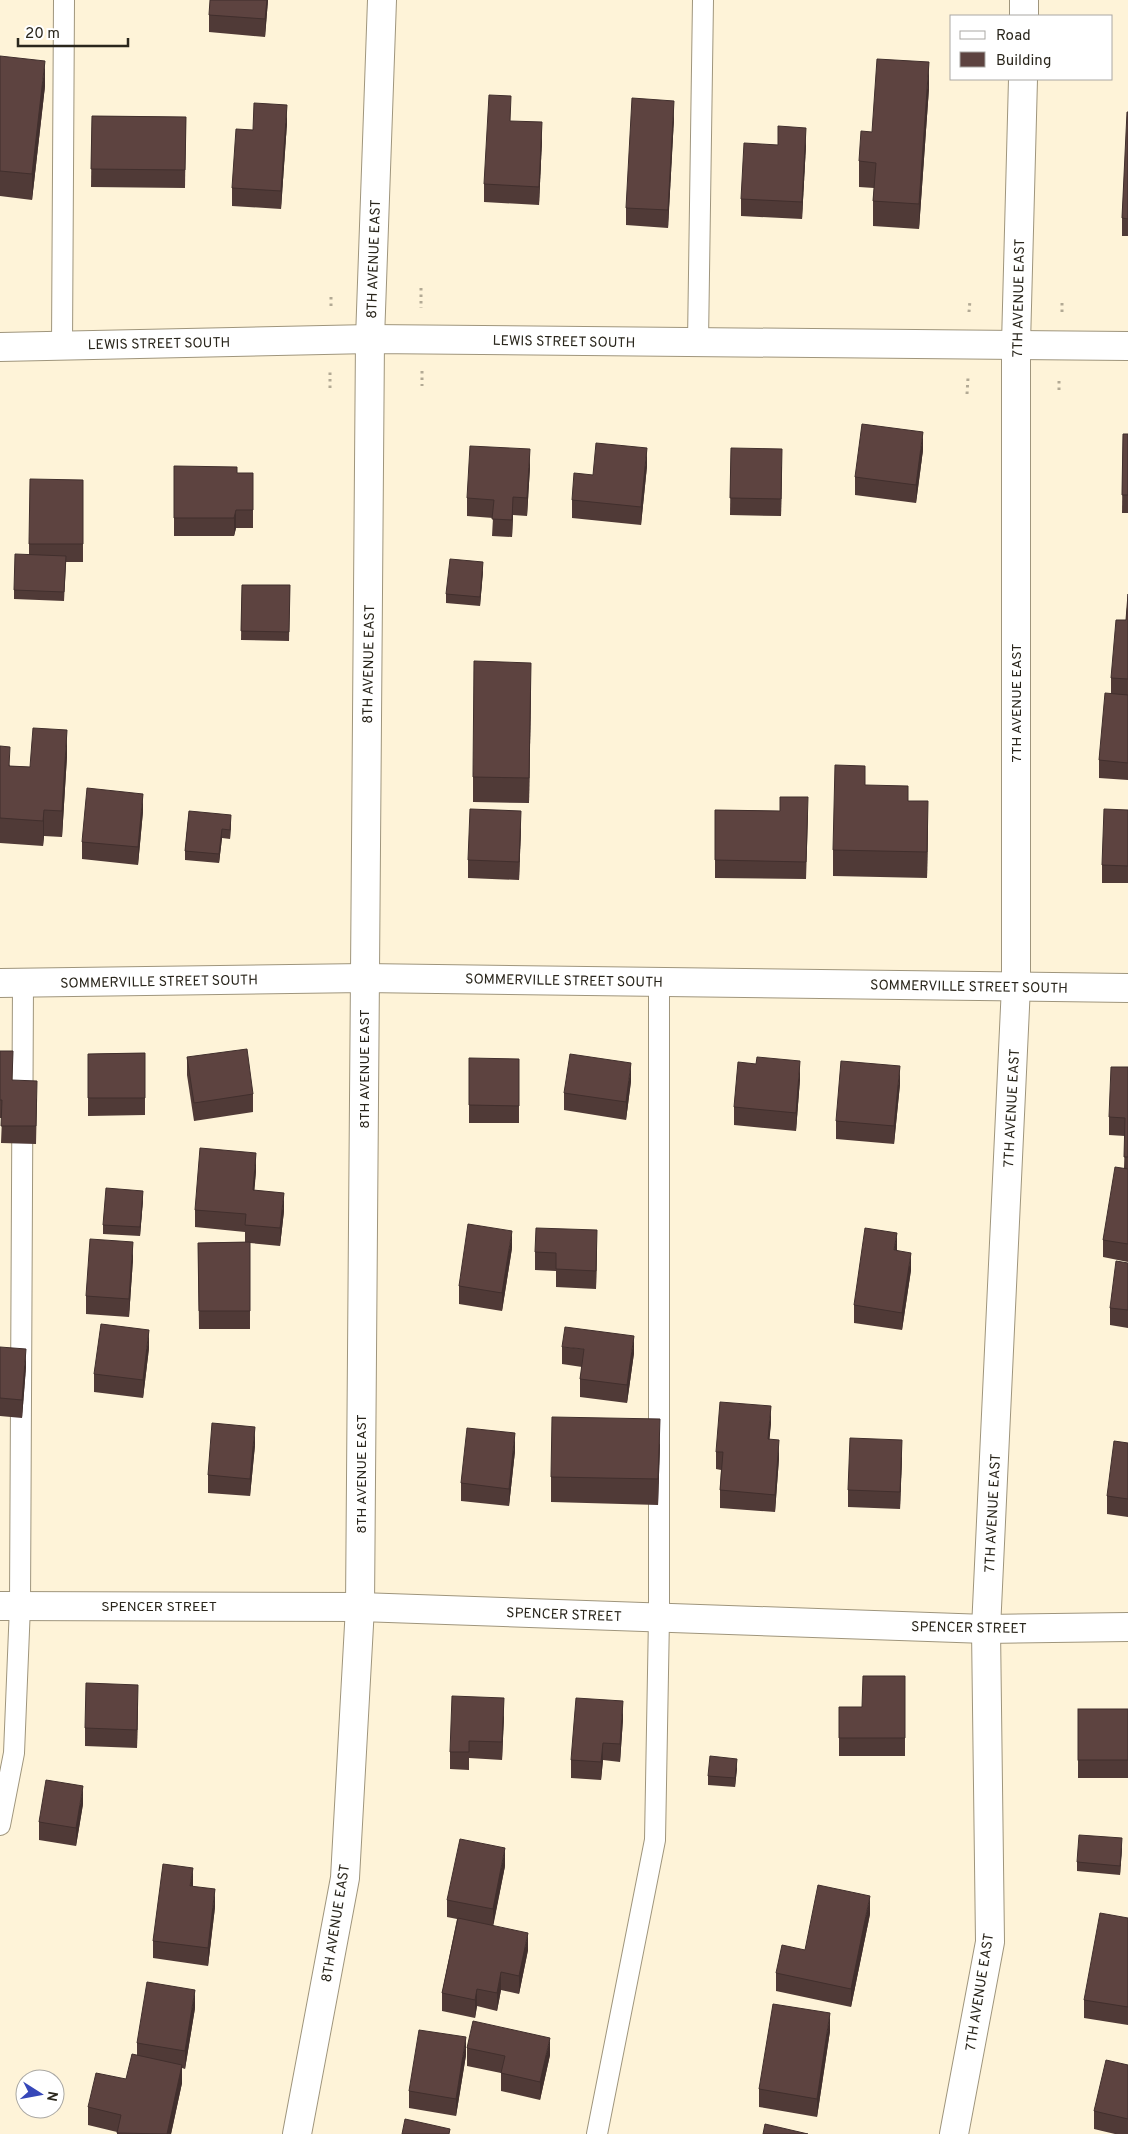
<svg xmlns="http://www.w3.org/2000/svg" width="1128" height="2134" font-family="Overpass,sans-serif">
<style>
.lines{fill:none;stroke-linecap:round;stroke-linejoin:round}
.service-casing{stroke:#9f957c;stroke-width:22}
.minor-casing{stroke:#9f957c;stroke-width:30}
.tertiary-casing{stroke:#9f957c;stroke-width:30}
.path{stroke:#b2a994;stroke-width:3;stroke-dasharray:2.5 4;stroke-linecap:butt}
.service{stroke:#fff;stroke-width:20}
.minor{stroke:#fff;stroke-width:28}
.tertiary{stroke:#fff;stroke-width:28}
.wall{fill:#503a37}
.shaded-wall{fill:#412f2d}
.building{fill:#5d4340;stroke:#412f2d}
.labels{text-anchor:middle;stroke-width:5;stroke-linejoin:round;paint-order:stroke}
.street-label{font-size:14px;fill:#2a261c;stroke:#fff}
</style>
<rect width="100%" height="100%" fill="#fef3d8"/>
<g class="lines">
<defs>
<g id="service">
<path d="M698 342 703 0"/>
<path d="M62 345 64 0"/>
<path d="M0 1825 14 1753 20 1606 23 983"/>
<path d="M597 2134 655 1840 659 1617V982"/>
</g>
<g id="minor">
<path d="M1024 16V0"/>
<path d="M0 347 370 339 1128 346"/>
<path d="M0 983 364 978 1128 988"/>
<path d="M297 2134 345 1878 360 1607 370 339 382 0"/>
<path d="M954 2134 990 1942 986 1629 1016 986V344L1023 79"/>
</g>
<path id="tertiary" d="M0 1606 360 1607 986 1629 1128 1627"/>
</defs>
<use href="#service" class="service-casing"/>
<use href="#minor" class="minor-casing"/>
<use href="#tertiary" class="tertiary-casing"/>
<g class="path">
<path d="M421 288V308"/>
<path d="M331 306V294"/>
<path d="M969 312 970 300"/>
<path d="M1062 312V303"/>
<path d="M422 371V386"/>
<path d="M330 388V372"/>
<path d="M1059 390V378"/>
<path d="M967 394 968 378"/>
</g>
<use href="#service" class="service"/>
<use href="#minor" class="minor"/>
<use href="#tertiary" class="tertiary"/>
</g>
<g class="wall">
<path d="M268 0 265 37 209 32V15Z"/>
<path d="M0 56 45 86 32 200 0 196Z"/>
<path d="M929 88 919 229 873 226V201L874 188 859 187V161Z"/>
<path d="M1128 112V236H1122V218Z"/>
<path d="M92 116 186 117 185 188 91 187Z"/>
<path d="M674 118 668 228 626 225V208Z"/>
<path d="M511 121 542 140 539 205 484 202V184Z"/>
<path d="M287 123 281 209 232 206V188L253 130Z"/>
<path d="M806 145 802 219 741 216V199Z"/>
<path d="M1123 434H1128V513H1122Z"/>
<path d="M731 448 782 467 781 516 730 515Z"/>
<path d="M923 450 916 503 855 495V477Z"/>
<path d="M174 466 237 473H253V528H236L234 536H174Z"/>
<path d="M647 466 641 525 572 518V500L593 475Z"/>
<path d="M530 467 527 516 513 515 512 537 492 536 493 518 467 516V498Z"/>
<path d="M83 480V562H66L64 601 14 599V590L29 554V544Z"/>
<path d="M483 571 480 606 446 603V594Z"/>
<path d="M242 585H290L289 641 241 640Z"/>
<path d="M1128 594V780L1099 778V760L1111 693V678L1126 620Z"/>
<path d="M531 688 529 803 473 802V777Z"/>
<path d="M0 746 10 766 30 767 67 756 62 837 44 836 43 846 0 843Z"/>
<path d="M865 785 908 801 928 827 927 878 833 876V850Z"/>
<path d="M715 810 780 811 808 815 806 879 715 878Z"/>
<path d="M1128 810V883H1102V865Z"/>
<path d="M143 811 138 865 82 859V842Z"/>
<path d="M189 811 231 824 230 839 222 838 219 863 185 860V851Z"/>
<path d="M521 828 519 880 468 878V860Z"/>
<path d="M0 1051 12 1081 37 1099 36 1144 1 1143 2 1118H0Z"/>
<path d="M145 1053V1115L88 1116V1054Z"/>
<path d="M187 1057 253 1094V1112L194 1121 187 1075Z"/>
<path d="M519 1059V1123H469V1105Z"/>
<path d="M1128 1067V1262L1103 1257V1240L1124 1168 1125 1136 1109 1135V1117Z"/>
<path d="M800 1079 796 1131 734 1125V1107Z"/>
<path d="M631 1081 626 1120 564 1110V1093Z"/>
<path d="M900 1084 894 1144 836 1139V1121Z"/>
<path d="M256 1171 254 1190 284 1211 280 1246 250 1243V1329H199L198 1243 245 1242V1232L195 1227V1210Z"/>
<path d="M143 1200 140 1236 103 1234V1225Z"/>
<path d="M512 1248 502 1311 459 1304V1286Z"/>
<path d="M597 1248 596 1289 556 1287V1271L535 1270V1252Z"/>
<path d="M897 1250 911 1270 902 1330 854 1323V1305Z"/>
<path d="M133 1259 129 1317 86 1314V1296Z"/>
<path d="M1128 1263V1328L1110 1325V1308Z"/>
<path d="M0 1347 26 1367 22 1418 0 1416Z"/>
<path d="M562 1347 634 1353 627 1403 580 1397V1379L582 1367 562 1364Z"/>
<path d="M149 1348 143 1398 94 1392V1374Z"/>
<path d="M771 1423 769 1439 779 1458 775 1512 720 1508V1490L721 1470 716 1469V1452Z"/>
<path d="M1128 1443V1517L1107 1514V1496Z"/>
<path d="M660 1444 658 1505 551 1502V1477Z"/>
<path d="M255 1445 250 1496 208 1493V1475Z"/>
<path d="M515 1451 509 1506 461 1501V1483Z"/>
<path d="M902 1457 900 1509 848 1507V1490Z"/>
<path d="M905 1676V1756H839V1707H862Z"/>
<path d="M138 1703 137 1748 85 1746V1728Z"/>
<rect x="1078" y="1709" width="50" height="69"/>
<path d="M504 1716 502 1760 469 1758V1770L450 1769V1752Z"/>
<path d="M623 1719 620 1762 603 1760 601 1780 571 1778V1760Z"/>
<path d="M737 1768 735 1787 708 1785V1776Z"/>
<path d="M83 1804 76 1846 39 1840V1822Z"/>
<path d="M1122 1848 1120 1875 1077 1871V1862Z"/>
<path d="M505 1866 493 1925 528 1950 519 1994 501 1990 497 2011 477 2006 475 2018 442 2011V1993L457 1919 447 1917V1900Z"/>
<path d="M215 1907 208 1966 153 1958V1941Z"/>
<path d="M870 1914 851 2007 776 1991V1973Z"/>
<path d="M1128 1918V2025L1084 2018V2000Z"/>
<path d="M195 2008 185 2069 182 2068V2083L171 2134H117V2132L88 2125V2107L126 2079 137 2055V2043Z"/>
<path d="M830 2031 817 2117 759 2107V2089Z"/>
<path d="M467 2048 550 2055 540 2100 501 2091V2073L467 2066Z"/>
<path d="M466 2055 456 2116 409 2108V2091Z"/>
<path d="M1128 2065V2134H1115L1094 2129V2111Z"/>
</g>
<g class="shaded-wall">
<path d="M267 0H268L265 37V19Z"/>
<path d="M45 61V86L32 200V174Z"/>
<path d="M929 62V88L919 229V204Z"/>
<path d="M674 101V118L668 228V210Z"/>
<path d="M287 105V123L281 209V191Z"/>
<path d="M542 122V140L539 205V187Z"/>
<path d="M806 128V145L802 219V202Z"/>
<path d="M923 432V450L916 503V485Z"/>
<path d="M647 448V466L641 525V507Z"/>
<path d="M530 449V467L527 516V498Z"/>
<path d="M782 449V467L781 516V499Z"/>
<path d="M513 497V515L512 537V520Z"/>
<path d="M236 510V528L234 536V518Z"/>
<path d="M483 562V571L480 606V597Z"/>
<path d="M531 663V688L529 803V778Z"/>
<path d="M67 730V756L62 837V811Z"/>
<path d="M143 794V811L138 865V847Z"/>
<path d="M928 801V827L927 878V852Z"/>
<path d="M44 810V836L43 846V821Z"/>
<path d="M521 811V828L519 880V862Z"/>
<path d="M231 815V824L230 839V830Z"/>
<path d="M222 829V838L219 863V854Z"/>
<path d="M800 1061V1079L796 1131V1113Z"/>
<path d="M631 1063V1081L626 1120V1102Z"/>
<path d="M900 1066V1084L894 1144V1126Z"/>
<path d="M256 1153V1171L253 1208V1190Z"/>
<path d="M143 1191V1200L140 1236V1227Z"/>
<path d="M284 1193V1211L280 1246V1228Z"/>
<path d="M597 1230V1248L596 1289V1271Z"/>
<path d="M512 1231V1248L502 1311V1293Z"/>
<path d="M897 1233V1250H894Z"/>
<path d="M133 1242V1259L129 1317V1299Z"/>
<path d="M911 1253V1270L902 1330V1313Z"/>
<path d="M149 1330V1348L143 1398V1380Z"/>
<path d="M634 1336V1353L627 1403V1385Z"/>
<path d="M26 1349V1367L22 1418V1400Z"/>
<path d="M771 1406V1423L768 1457V1439Z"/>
<path d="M660 1419V1444L658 1505V1479Z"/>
<path d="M255 1427V1445L250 1496V1479Z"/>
<path d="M515 1433V1451L509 1506V1489Z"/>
<path d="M779 1440V1458L775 1512V1495Z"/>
<path d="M902 1440V1457L900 1509V1492Z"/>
<path d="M138 1685V1703L137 1748V1730Z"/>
<path d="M504 1698V1716L502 1760V1742Z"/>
<path d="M623 1701V1719L620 1762V1744Z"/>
<path d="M603 1743V1760L601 1780V1762Z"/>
<path d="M737 1759V1768L735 1787V1778Z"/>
<path d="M83 1786V1804L76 1846V1828Z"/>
<path d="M1122 1838V1848L1120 1875V1866Z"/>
<path d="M505 1848V1866L493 1927V1909Z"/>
<path d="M193 1868V1886H190Z"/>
<path d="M215 1889V1907L208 1966V1948Z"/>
<path d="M870 1896V1914L851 2007V1989Z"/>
<path d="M528 1933V1950L519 1994V1976Z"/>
<path d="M501 1972V1990L497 2011V1993Z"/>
<path d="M477 1989V2006L475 2018V2000Z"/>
<path d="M195 1990V2008L185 2069V2051Z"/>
<path d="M830 2013V2031L817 2117V2099Z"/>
<path d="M466 2037V2055L456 2116V2099Z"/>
<path d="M550 2038V2055L540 2100V2082Z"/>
<path d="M182 2065V2083L171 2134H167Z"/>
</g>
<g class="building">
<path d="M210 0H267L265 19 209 15Z"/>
<path d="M0 56 45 61 32 174 0 171Z"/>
<path d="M877 59 929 62 919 204 873 201 876 163 859 161 861 131 872 132Z"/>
<path d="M489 95 511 96 510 121 542 122 539 187 484 184Z"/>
<path d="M632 98 674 101 668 210 626 208Z"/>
<path d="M254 103 287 105 281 191 232 188 236 129 253 130Z"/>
<path d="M1127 112H1128V219L1122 218Z"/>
<path d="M92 116 186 117 185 170 91 169Z"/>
<path d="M778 126 806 128 802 202 741 199 744 143 778 145Z"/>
<path d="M862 424 923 432 916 485 855 477Z"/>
<path d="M1123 434H1128V495H1122Z"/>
<path d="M596 443 647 448 641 507 572 500 574 473 593 475Z"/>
<path d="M470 446 530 449 527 498 513 497 512 520 492 519 494 500 467 498Z"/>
<path d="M731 448 782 449 781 499 730 498Z"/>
<path d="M174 466 237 467V473H253V510H236L234 518H174Z"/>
<path d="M30 479 83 480V544H29Z"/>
<path d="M15 554 66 556 64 592 14 590Z"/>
<path d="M450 559 483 562 480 597 446 594Z"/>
<path d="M242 585H290L289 632 241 631Z"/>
<path d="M1128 594V679L1111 678 1116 620H1126Z"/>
<path d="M474 661 531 663 529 778 473 777Z"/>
<path d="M1105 693 1128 695V763L1099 760Z"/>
<path d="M33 728 67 730 62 811 44 810 43 821 0 818V746L10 747 9 766 30 767Z"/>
<path d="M835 765 865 766V785L908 786V801H928L927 852 833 850Z"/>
<path d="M87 788 143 794 138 847 82 842Z"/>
<path d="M780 797H808L806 862 715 860V810L780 811Z"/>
<path d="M470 809 521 811 519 862 468 860Z"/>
<path d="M1104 809 1128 810V866L1102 865Z"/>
<path d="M189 811 231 815 230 830 222 829 219 854 185 851Z"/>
<path d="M247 1049 253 1094 194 1103 187 1057Z"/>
<path d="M0 1051H13L12 1080 37 1081 36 1126H1L2 1100H0Z"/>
<path d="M145 1053V1098H88V1054Z"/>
<path d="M570 1054 631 1063 626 1102 564 1093Z"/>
<path d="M757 1057 800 1061 796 1113 734 1107 738 1062 756 1064Z"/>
<path d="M469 1058 519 1059V1106L469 1105Z"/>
<path d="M841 1061 900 1066 894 1126 836 1121Z"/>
<path d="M1111 1067H1128V1157H1124L1125 1118 1109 1117Z"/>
<path d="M200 1148 256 1153 253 1190 284 1193 280 1228 245 1225 246 1214 195 1210Z"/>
<path d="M1115 1167 1128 1169V1244L1103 1240Z"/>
<path d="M106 1188 143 1191 140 1227 103 1225Z"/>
<path d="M468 1224 512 1231 502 1293 459 1286Z"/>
<path d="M536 1228 597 1230 596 1271 556 1269V1253L535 1252Z"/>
<path d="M865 1228 897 1233 894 1250 911 1253 902 1313 854 1305Z"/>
<path d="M90 1239 133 1242 129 1299 86 1296Z"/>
<path d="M250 1242V1311H199L198 1243Z"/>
<path d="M1116 1261 1128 1263V1310L1110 1308Z"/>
<path d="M101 1324 149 1330 143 1380 94 1374Z"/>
<path d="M565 1327 634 1336 627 1385 580 1379 584 1349 562 1347Z"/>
<path d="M0 1347 26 1349 22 1400 0 1398Z"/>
<path d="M720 1402 771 1406 768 1439 779 1440 775 1495 720 1490 723 1452H716Z"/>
<path d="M552 1417 660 1419 658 1479 551 1477Z"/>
<path d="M212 1423 255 1427 250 1479 208 1475Z"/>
<path d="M467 1428 515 1433 509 1489 461 1483Z"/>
<path d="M850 1438 902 1440 900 1492 848 1490Z"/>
<path d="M1114 1441 1128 1443V1499L1107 1496Z"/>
<path d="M863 1676H905V1738H839V1707H862Z"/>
<path d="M86 1683 138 1685 137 1730 85 1728Z"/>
<path d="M452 1696 504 1698 502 1742 469 1741V1752H450Z"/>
<path d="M576 1698 623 1701 620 1744 603 1743 601 1762 571 1760Z"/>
<rect x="1078" y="1709" width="50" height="51"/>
<path d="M710 1756 737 1759 735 1778 708 1776Z"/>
<path d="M46 1780 83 1786 76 1828 39 1822Z"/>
<path d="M1079 1835 1122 1838 1120 1866 1077 1862Z"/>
<path d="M460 1839 505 1848 493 1909 447 1900Z"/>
<path d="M163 1864 193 1868 190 1886 215 1889 208 1948 153 1941Z"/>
<path d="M818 1885 870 1896 851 1989 776 1973 782 1945 805 1950Z"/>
<path d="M1100 1913 1128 1918V2007L1084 2000Z"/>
<path d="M458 1918 528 1933 519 1976 501 1972 497 1993 477 1989 475 2000 442 1993Z"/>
<path d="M147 1982 195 1990 185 2051 137 2043Z"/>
<path d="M773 2004 830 2013 817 2099 759 2089Z"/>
<path d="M473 2021 550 2038 540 2082 501 2073 505 2056 467 2048Z"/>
<path d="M419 2030 466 2037 456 2099 409 2091Z"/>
<path d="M132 2054 182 2065 167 2134 117 2133 121 2115 88 2107 96 2073 126 2079Z"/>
<path d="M1106 2060 1128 2065V2119L1094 2111Z"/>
<path d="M405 2119 450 2129 449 2134H402Z"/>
<path d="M765 2124 808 2134H763Z"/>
</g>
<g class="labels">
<g class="street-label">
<text transform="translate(373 259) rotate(-88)" y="5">8TH AVENUE EAST</text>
<text transform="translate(1018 298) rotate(-89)" y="5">7TH AVENUE EAST</text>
<text transform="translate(564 341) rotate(1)" y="5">LEWIS STREET SOUTH</text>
<text transform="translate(159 343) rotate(-1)" y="5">LEWIS STREET SOUTH</text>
<text transform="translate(368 664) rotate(-89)" y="5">8TH AVENUE EAST</text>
<text transform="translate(1016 703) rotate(-90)" y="5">7TH AVENUE EAST</text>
<text transform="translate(564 980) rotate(1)" y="5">SOMMERVILLE STREET SOUTH</text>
<text transform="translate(159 981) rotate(-1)" y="5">SOMMERVILLE STREET SOUTH</text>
<text transform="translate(969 986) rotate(1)" y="5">SOMMERVILLE STREET SOUTH</text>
<text transform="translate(364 1069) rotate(-90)" y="5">8TH AVENUE EAST</text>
<text transform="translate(1011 1108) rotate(-87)" y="5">7TH AVENUE EAST</text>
<text transform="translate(361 1474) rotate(-90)" y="5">8TH AVENUE EAST</text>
<text transform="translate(992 1513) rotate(-87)" y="5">7TH AVENUE EAST</text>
<text x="159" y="1611">SPENCER STREET</text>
<text transform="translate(564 1614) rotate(2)" y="5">SPENCER STREET</text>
<text transform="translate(969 1627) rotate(1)" y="5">SPENCER STREET</text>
<text transform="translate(335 1923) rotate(-81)" y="5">8TH AVENUE EAST</text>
<text transform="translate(979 1992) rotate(-81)" y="5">7TH AVENUE EAST</text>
</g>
</g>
<rect x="950" y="15" width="162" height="65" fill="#ffffff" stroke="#aaa8a4"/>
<rect x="960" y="31" width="25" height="8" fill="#ffffff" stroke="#aaa8a4"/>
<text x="996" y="40" font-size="15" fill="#2a261c">Road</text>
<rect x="960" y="52" width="25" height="15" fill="#5d4340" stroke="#aaa8a4"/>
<text x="996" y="65" font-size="15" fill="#2a261c">Building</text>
<g transform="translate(40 2094) rotate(101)"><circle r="24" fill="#ffffff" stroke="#aaa8a4"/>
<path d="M0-4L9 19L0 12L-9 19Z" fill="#3647b9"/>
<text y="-8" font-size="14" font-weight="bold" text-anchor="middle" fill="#2a261c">N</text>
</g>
<path d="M18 38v8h110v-8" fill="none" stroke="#2a261c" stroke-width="2.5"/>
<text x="25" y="38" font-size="15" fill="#2a261c" stroke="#ffffff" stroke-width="4" paint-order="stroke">20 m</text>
</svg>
